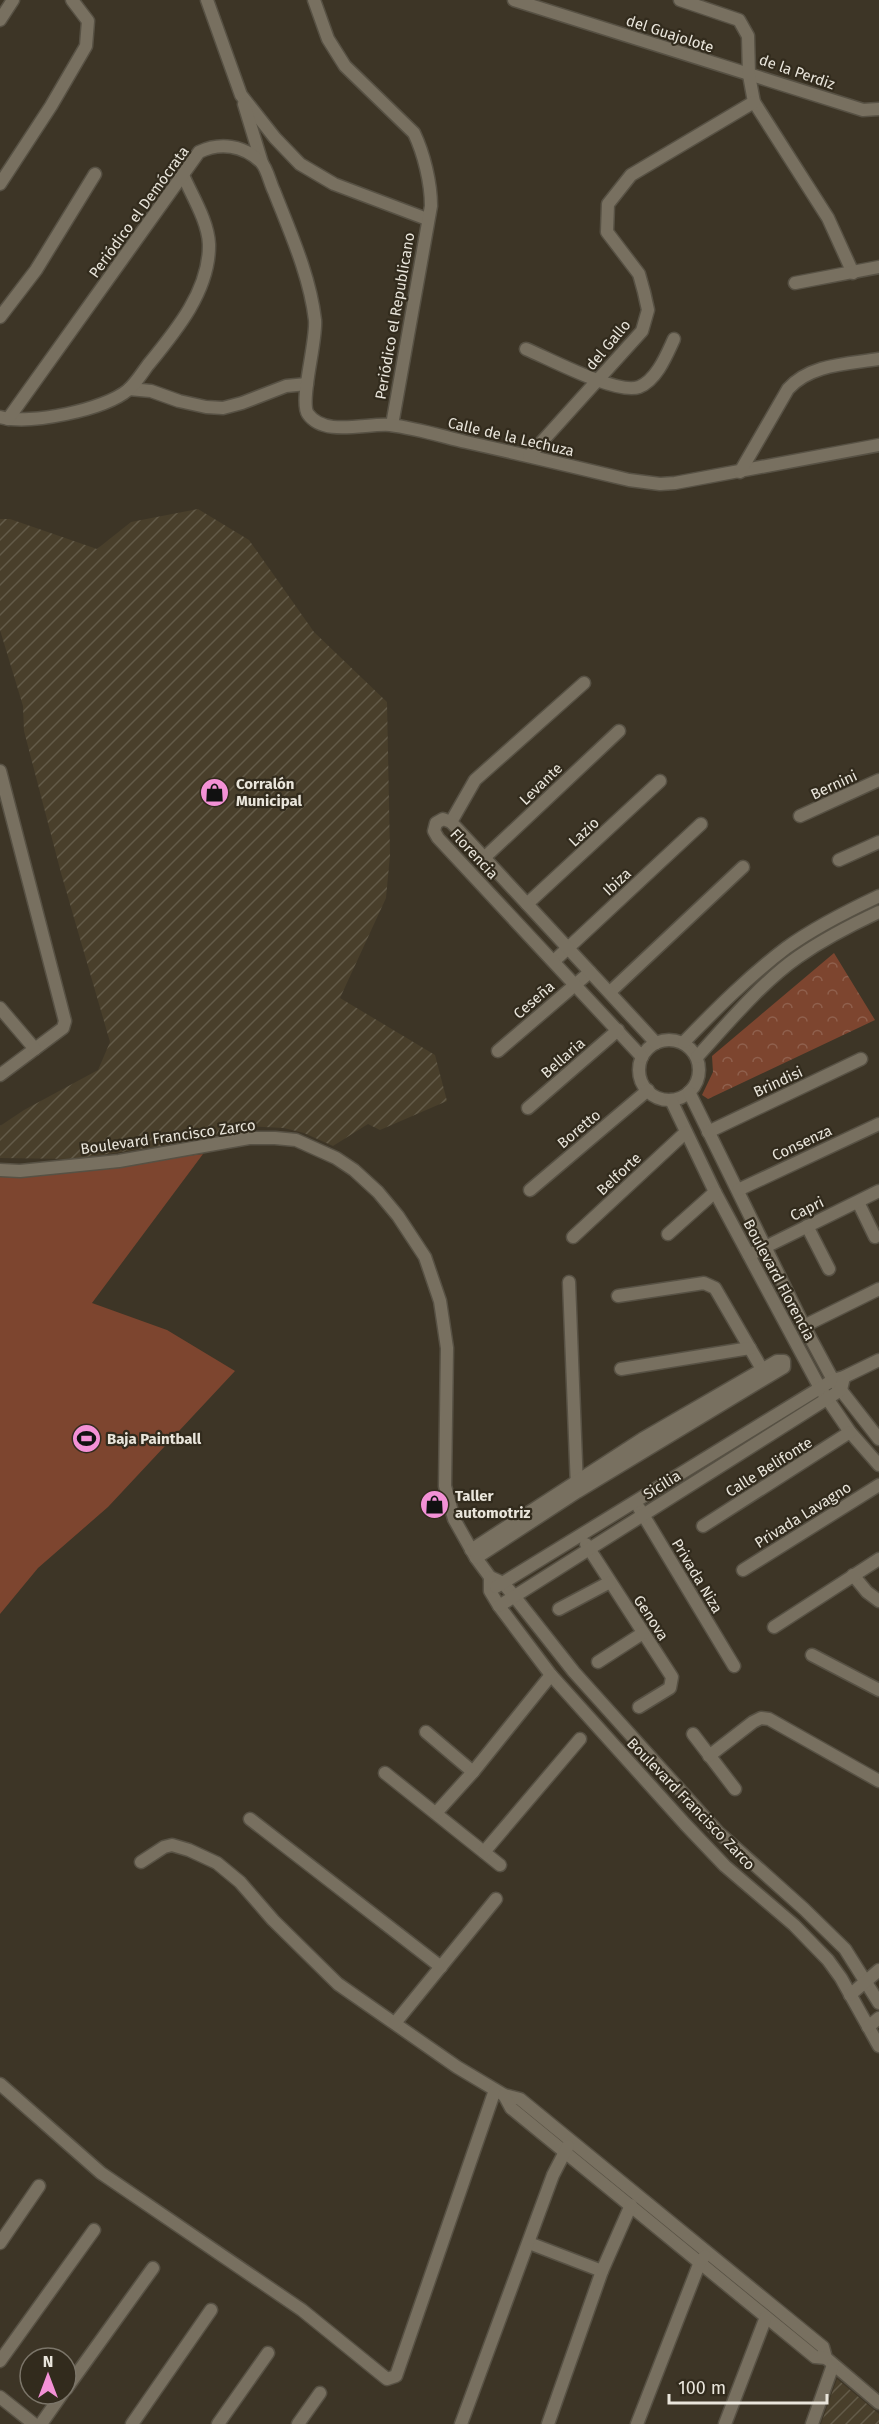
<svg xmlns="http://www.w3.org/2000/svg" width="879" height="2424" font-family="'Fira Sans',sans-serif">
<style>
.industrial{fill:url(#industrial-furrows)}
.grass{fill:#7d452f}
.forest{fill:url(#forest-crowns)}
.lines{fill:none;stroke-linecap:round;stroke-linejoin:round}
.minor-casing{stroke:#575144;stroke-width:15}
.minor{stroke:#787060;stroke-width:12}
.labels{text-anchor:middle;stroke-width:4.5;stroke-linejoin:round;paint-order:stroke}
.street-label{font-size:15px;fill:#e9e5db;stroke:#322b1d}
.poi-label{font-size:15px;font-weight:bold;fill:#e9e5db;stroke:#322b1d;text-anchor:start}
</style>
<defs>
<pattern id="industrial-furrows" width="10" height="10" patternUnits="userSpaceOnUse" patternTransform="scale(1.5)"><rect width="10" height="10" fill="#493f2b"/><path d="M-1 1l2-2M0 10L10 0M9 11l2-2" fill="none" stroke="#635b49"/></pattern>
<pattern id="forest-crowns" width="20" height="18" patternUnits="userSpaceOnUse" patternTransform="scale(1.5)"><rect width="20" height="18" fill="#7d452f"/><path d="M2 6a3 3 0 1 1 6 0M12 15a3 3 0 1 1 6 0" fill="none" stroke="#8f604d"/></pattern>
</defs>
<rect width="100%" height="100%" fill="#3d3526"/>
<g class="industrial">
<path d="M198 509 249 540 314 632 387 702 390 855 386 898 340 998 435 1055 447 1101 380 1130 368 1124 333 1146 304 1133 284 1128 246 1126 215 1135 161 1146 74 1159 0 1158V1126L24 1110 98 1070 110 1042 61 873 24 731 23 706 0 630V519H10L97 549 131 522Z"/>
<path d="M837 2379 879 2414V2424H821Z"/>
</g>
<path class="grass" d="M203 1154 92 1303 167 1330 235 1371 108 1507 38 1568 0 1614V1176H32L69 1170Z"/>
<path class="forest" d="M834 953 875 1020 708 1099 702 1095 713 1072 712 1056Z"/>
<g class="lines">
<defs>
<g id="minor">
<path d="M207 0 241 95 275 138 300 164 334 184 427 219"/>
<path d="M314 0 328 39 345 66 414 133C424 154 431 183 431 206L392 425"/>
<path d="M514 0 863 110 879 109"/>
<path d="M680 0 739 20 748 36 749 75 754 102 828 218 853 273"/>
<path d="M0 20 13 0"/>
<path d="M244 104 262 163"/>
<path d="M0 184 51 106 86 46 88 21 72 0"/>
<path d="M795 283 879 267"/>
<path d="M0 317 36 270 95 174"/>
<path d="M526 349C550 359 617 395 639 387 657 380 667 354 674 339"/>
<path d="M129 389 151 391 179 401 206 407 223 408 242 403 286 386 307 384"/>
<path d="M0 417C30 425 104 410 128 390 136 383 142 373 148 365 176 331 210 290 209 244 208 221 192 196 183 175"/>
<path d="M8 419 199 152C220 142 243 145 261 162 267 168 270 183 274 191 290 232 310 276 315 320 317 342 299 401 308 414 324 437 366 423 390 425 415 428 441 436 466 442 520 454 575 467 629 480L660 484 675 483 879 445"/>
<path d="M529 456 642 331 648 310 644 292 639 274 607 232 608 204 631 175 754 102"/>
<path d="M740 472 788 389C810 364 848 364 879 359"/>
<path d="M0 771 65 1021 63 1028 0 1075"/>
<path d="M800 816 879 780"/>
<path d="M451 822 475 780 584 683"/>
<path d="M484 858 619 731"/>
<path d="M839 860 879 842"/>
<path d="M527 904 660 781"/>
<path d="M554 961 701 824"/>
<path d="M610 992 743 867"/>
<path d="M0 1008 35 1049"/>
<circle cx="669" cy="1070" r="30"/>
<path d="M684 1042C716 1009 749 976 786 948 815 927 847 911 879 896"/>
<path d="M498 1051 590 972"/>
<path d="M642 1057 438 838 434 831 436 823 443 819 451 822 656 1043"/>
<path d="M697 1057C727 1024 762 982 798 957 824 939 851 925 879 912"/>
<path d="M689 1092 804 1326 833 1380 879 1439"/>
<path d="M671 1100 715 1192 820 1388 850 1432 879 1465"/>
<path d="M528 1108 618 1030"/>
<path d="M708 1132 861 1059"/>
<path d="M0 1170 20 1171 119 1161 249 1138H275L296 1140 336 1158 354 1170 378 1192 398 1216 425 1257 440 1301 447 1348 445 1486 454 1519 476 1558 490 1577 503 1583 514 1596 574 1672 718 1832 804 1909 845 1949 879 2003"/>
<path d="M530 1190 648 1090"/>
<path d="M738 1190 879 1124"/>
<path d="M858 1202 875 1237"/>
<path d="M807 1226 829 1269"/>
<path d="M668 1234 715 1192"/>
<path d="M573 1237 686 1132"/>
<path d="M749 1255 879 1191"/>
<path d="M569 1282 577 1488"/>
<path d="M618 1296 704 1283 715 1288 766 1376"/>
<path d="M804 1326 879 1289"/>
<path d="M621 1369 750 1348"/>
<path d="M639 1508 734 1666"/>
<path d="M703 1526 850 1432"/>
<path d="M586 1544 672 1677 670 1688 639 1707"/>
<path d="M471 1550 642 1439 777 1361H784V1367L577 1492 476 1558"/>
<path d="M743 1570 879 1485"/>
<path d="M853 1575 867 1592 879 1601"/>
<path d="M490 1577V1591L499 1606 551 1675 685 1824 725 1866 794 1925 828 1960 841 1978 879 2046"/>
<path d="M496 1587 833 1380 844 1377 879 1360"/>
<path d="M499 1606 841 1390 844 1377"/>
<path d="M559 1609 610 1582"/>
<path d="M774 1627 879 1559"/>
<path d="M812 1655 879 1690"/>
<path d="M598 1662 643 1633"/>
<path d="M426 1732 473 1772"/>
<path d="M693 1734 735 1789"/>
<path d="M709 1756 753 1722 761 1718 769 1719 879 1781"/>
<path d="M385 1773 500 1865"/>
<path d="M436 1813 473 1772 551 1675"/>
<path d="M250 1819 441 1967"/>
<path d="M484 1852 580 1739"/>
<path d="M141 1862 164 1847 172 1845 189 1850 217 1863 240 1882 273 1920 338 1984 457 2067 504 2095 520 2099 823 2347 826 2358 879 2403"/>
<path d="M850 1995 879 1970"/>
<path d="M395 2023 496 1899"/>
<path d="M868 2027 879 2018"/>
<path d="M0 2084 101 2173 302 2310 387 2379 396 2376 495 2090"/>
<path d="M504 2095 511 2108 815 2357 826 2358"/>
<path d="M0 2243 39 2186"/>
<path d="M529 2243 602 2271"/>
<path d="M0 2361 94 2230"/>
<path d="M66 2389 153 2268"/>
<path d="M0 2397 34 2424"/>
<path d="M41 2424 62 2394"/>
<path d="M132 2424 211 2310"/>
<path d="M218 2424 268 2353"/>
<path d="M298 2424 320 2393"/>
<path d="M461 2424 553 2175 568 2146"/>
<path d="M548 2424 602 2271 631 2205"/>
<path d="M637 2424 700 2262 705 2256"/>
<path d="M725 2424 766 2317"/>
<path d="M812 2424 833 2365"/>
</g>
</defs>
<use href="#minor" class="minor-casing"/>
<use href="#minor" class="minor"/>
</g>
<defs>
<symbol id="shop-disc" viewBox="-11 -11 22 22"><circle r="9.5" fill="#f391d6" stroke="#322b1d"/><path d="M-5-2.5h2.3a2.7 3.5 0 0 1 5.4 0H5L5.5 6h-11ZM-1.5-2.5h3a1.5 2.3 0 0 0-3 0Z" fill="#111"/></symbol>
<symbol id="stadium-disc" viewBox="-11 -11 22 22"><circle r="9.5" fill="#f391d6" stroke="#322b1d"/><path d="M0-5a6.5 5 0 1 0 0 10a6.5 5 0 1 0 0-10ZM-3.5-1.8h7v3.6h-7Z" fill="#111"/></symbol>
</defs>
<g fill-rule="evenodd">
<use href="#shop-disc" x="198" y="776" width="33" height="33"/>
<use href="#stadium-disc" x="70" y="1422" width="33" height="33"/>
<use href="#shop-disc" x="418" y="1488" width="33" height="33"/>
</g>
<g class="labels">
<g class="street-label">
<text transform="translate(670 34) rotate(18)" y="5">del Guajolote</text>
<text transform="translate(797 72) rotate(19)" y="5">de la Perdiz</text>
<text transform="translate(139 212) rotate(-54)" y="5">Periódico el Demócrata</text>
<text transform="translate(395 316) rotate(-80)" y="5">Periódico el Republicano</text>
<text transform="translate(608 345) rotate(-50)" y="5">del Gallo</text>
<text transform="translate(511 437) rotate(13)" y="5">Calle de la Lechuza</text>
<text transform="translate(541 784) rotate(-44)" y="5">Levante</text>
<text transform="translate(834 785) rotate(-25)" y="5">Bernini</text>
<text transform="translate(584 832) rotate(-43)" y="5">Lazio</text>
<text transform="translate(474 854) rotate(47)" y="5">Florencia</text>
<text transform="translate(617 882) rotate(-43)" y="5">Ibiza</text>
<text transform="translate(534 1000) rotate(-41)" y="5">Ceseña</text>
<text transform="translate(563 1058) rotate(-41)" y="5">Bellaria</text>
<text transform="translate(778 1082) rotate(-25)" y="5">Brindisi</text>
<text transform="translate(579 1129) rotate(-40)" y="5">Boretto</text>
<text transform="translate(168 1137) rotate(-8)" y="5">Boulevard Francisco Zarco</text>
<text transform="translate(802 1143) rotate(-25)" y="5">Consenza</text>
<text transform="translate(619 1174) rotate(-43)" y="5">Belforte</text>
<text transform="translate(807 1209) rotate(-26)" y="5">Capri</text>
<text transform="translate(779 1280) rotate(62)" y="5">Boulevard Florencia</text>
<text transform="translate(769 1467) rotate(-32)" y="5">Calle Belifonte</text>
<text transform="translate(662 1485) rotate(-32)" y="5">Sicilia</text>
<text transform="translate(803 1515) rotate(-32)" y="5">Privada Lavagno</text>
<text transform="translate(697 1576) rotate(59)" y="5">Privada Niza</text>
<text transform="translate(651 1618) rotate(57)" y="5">Genova</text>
<text transform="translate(691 1804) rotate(46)" y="5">Boulevard Francisco Zarco</text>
</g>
<g class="poi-label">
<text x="236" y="789">Corralón<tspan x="236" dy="17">Municipal</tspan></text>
<text x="107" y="1444">Baja Paintball</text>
<text x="455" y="1501">Taller<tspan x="455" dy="17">automotriz</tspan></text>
</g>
</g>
<g transform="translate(48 2376)"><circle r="28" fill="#322b1d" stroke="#7b7569" stroke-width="1.5"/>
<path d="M0-4.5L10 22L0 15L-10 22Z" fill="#f391d6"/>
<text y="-9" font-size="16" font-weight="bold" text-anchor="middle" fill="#e9e5db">N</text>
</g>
<path d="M669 2394v9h158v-9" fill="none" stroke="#e9e5db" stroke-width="3"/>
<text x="678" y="2394" font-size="18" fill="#e9e5db" stroke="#322b1d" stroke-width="4.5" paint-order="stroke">100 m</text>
</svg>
